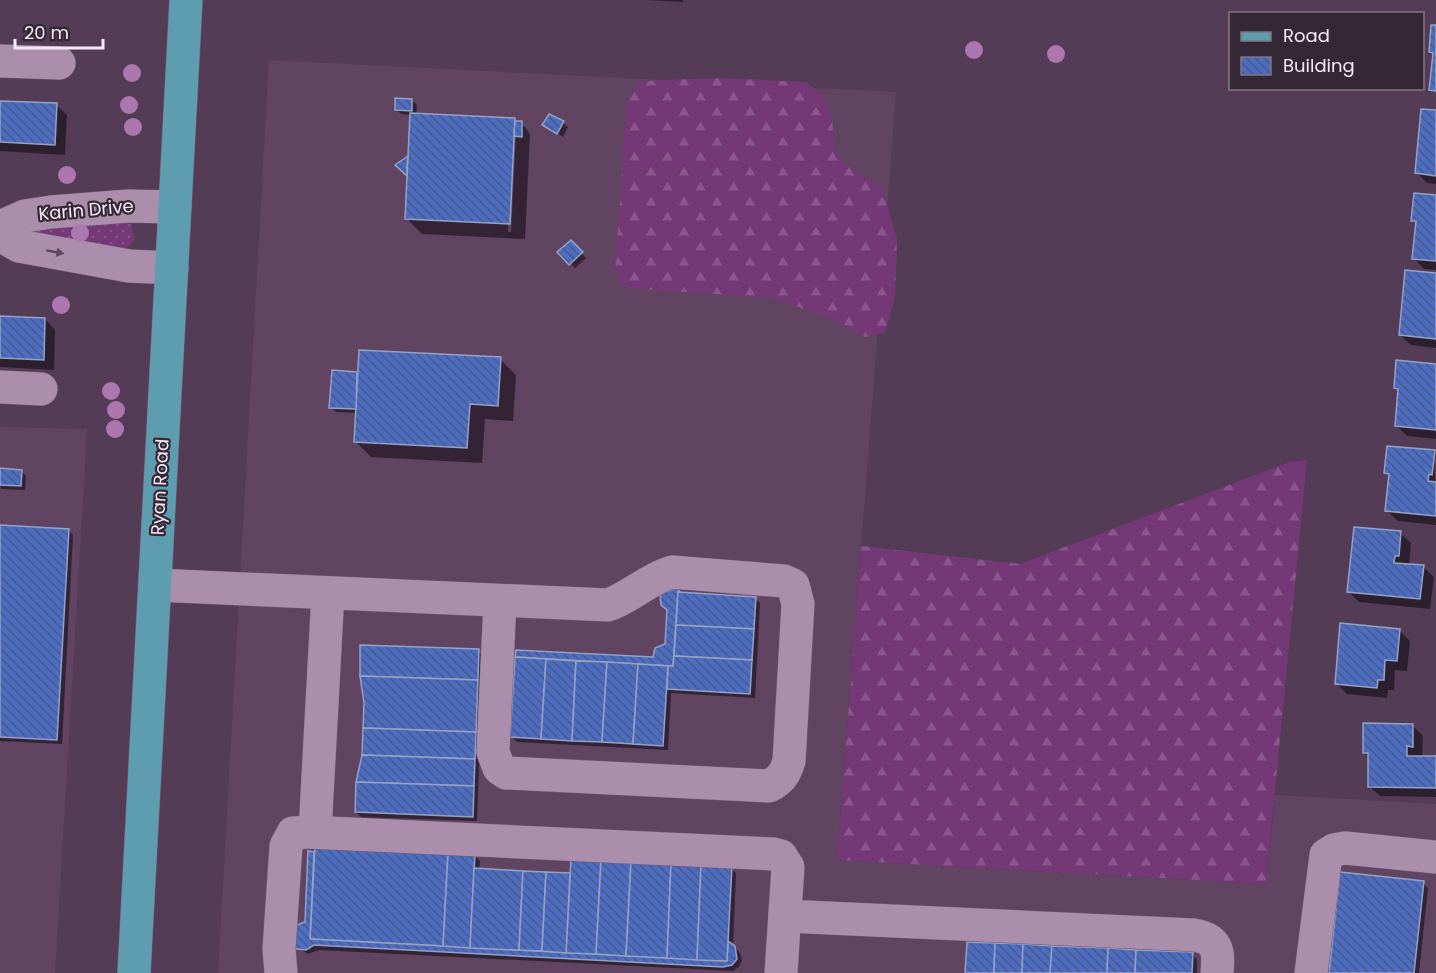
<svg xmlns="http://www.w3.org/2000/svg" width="1436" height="973" font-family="Poppins,sans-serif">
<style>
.built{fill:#614362}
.grass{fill:url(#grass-dots)}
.forest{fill:url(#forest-firs)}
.shadow{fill:#0007;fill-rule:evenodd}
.building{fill:url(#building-back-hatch);stroke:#93a2c5;stroke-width:1.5}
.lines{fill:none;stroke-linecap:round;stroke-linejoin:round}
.minor-casing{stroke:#6f5a70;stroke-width:34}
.major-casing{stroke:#6f5a70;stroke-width:34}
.minor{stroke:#ab8eab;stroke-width:33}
.major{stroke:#5e9cb0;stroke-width:33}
.tree{fill:#ac77ae}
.oneway{fill:#5e4c5e}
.labels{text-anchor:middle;stroke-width:4.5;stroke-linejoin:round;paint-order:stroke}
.street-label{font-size:18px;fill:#f8e9f8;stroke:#342834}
</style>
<defs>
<pattern id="grass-dots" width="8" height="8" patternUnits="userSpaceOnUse" patternTransform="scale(1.5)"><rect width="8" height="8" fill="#743877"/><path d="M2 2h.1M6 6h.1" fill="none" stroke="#89558b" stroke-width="1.8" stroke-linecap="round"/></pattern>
<pattern id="forest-firs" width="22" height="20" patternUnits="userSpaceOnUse" patternTransform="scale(1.5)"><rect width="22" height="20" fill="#743877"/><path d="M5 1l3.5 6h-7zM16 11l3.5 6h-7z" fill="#89558b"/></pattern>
<pattern id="building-back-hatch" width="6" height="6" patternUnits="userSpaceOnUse" patternTransform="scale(1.5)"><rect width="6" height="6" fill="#4c6dc1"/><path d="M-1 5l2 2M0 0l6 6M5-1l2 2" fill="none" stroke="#4b5a86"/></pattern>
</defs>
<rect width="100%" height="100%" fill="#553c56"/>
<g class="built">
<path d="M269 60 896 92 837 860 1266 884 1275 795 1436 804V973H218Z"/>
<path d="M0 427 87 429 55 973H0Z"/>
</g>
<path class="grass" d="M114 220 131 224 135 239 125 250 33 233 36 226Z"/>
<g class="forest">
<path d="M721 78 806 82 822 96 832 118 835 153 854 172 882 188 897 239 895 297 885 333 865 337 835 320 773 298 629 288 619 283 615 271 627 100 643 81Z"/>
<path d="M1307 460 1266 884 837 860 861 546 1020 564 1290 462Z"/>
</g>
<g class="shadow">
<path d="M646 0H683V2Z"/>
<path d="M412 100 417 105 416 115 514 120 526 128 530 135 525 239 422 234 406 218 408 176 397 165 407 158 409 159 411 115 401 114 396 109ZM513 132H516L511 232H508Z"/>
<path d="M0 102 56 105 67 115 65 155 0 151Z"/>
<path d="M1436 112V184L1427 183 1417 173Z"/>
<path d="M563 123 568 127 563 137 544 125Z"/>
<path d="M1436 196V270L1424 269 1414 258 1417 225 1413 220Z"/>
<path d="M571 242 586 258 575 268 559 252Z"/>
<path d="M1436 275V348L1411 345 1400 335Z"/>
<path d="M0 318 45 319 55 330 54 370 0 367Z"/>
<path d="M500 359 516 375 513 421 485 419 482 463 371 457 355 441 357 413 336 412 331 407 333 372 359 374Z"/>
<path d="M1436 366V439L1407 436 1396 425 1400 392 1395 388Z"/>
<path d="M1434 452 1436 525 1398 521 1387 511 1390 477 1386 473Z"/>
<path d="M0 470 21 471 26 476 25 490 1 489Z"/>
<path d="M0 527 68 530 73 535 62 744 0 741Z"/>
<path d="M1400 533 1411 543 1409 565 1423 567 1434 577 1430 609 1359 602 1349 592Z"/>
<path d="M676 589 681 594 755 598 760 603 755 698 671 693 668 750 517 742 512 737 517 652 654 659 666 645 669 610 666 590Z"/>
<path d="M1399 630 1410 641 1407 671 1395 670 1394 690H1388L1387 698 1347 694 1337 684Z"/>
<path d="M362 646 478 651 483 656 477 821 361 817 356 812 364 729Z"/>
<path d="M1412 725 1423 736 1422 758H1436V797L1380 796 1369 786V757L1364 752Z"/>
<path d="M310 853 475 856 480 861 479 870 572 875 731 868 736 873 733 946 740 953 742 960 739 967 733 971 319 950 308 954 295 946 306 923Z"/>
<path d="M1423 883 1428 888 1419 973H1331Z"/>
<path d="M1192 954 1197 959V973H967Z"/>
</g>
<g class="building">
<path d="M1431 25H1436V91L1429 90 1433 53 1429 52Z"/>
<path d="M395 98 412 99V111L395 110Z"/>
<path d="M0 101 57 103 55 145 0 142Z"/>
<path d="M1421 109 1436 110V176L1415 173Z"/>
<path d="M410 113 515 118 510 224 405 219Z"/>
<path d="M549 114 564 121 557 134 542 125Z"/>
<path d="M515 121H522V137L514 136Z"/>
<path d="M408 156 407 166V176L395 165Z"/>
<path d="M1414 193 1436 195V261L1412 259 1416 221H1411Z"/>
<path d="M571 240 583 252 569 265 557 252Z"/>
<path d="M1405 270 1436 273V339L1399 335Z"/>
<path d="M0 316 45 318 44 360 0 358Z"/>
<path d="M359 350 501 357 498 406 470 404 467 448 354 442Z"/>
<path d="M1396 360 1436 364V430L1395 426 1398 389 1394 388Z"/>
<path d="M332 370 357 372 356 409 329 408Z"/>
<path d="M1387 446 1435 450 1432 475 1429 474 1428 481 1436 482V516L1385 511 1389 474 1384 473Z"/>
<path d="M0 468 22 470 21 486 0 485Z"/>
<path d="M0 525 69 529 57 740 0 737Z"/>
<path d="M1354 527 1401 531 1399 556H1395L1394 563 1424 565 1420 599 1347 592Z"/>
<path d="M677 588 681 593 678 592 673 666 515 657 516 650 653 657 655 648 665 644 667 610 661 605 660 594Z"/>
<path d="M678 592 756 597 754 629 676 625Z"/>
<path d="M1340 623 1400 629 1397 661 1385 660 1384 680H1378L1377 688 1335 684Z"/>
<path d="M676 625 754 629 752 660 674 656Z"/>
<path d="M360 645 479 649 478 680 360 676Z"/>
<path d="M674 656 752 660 750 694 667 689 668 666H673Z"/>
<path d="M515 657 546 659 541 739 510 737Z"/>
<path d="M546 659 576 661 572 741 541 739Z"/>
<path d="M576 661 607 662 602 742 572 741Z"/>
<path d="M607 662 638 664 633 744 602 742Z"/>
<path d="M638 664 668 666 663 746 633 744Z"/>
<path d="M360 676 478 680 476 732 363 728 364 703Z"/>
<path d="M1363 723 1413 724V747L1407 746V756H1436V788L1368 787V753H1363Z"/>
<path d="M363 728 476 732 475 759 362 755Z"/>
<path d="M362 755 475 759 474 786 356 782Z"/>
<path d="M356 782 474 786 473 817 355 812Z"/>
<path d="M315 846 448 853 443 946 310 939Z"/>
<path d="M308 851 314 852 310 939 727 961 728 941 735 946 737 959 732 965 723 967 314 945 306 950 297 949 293 947 294 926 305 922Z"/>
<path d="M448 853 475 854 470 948 443 946Z"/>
<path d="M571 858 601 860 596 954 566 953Z"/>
<path d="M601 860 631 861 626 956 596 954Z"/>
<path d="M631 861 671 863 667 958 626 956Z"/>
<path d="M671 863 701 865 697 960 667 958Z"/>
<path d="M701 865 732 866 727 961 697 960Z"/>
<path d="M474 868 523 871 519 950 470 948Z"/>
<path d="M523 871 546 872 542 951 519 950Z"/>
<path d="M546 872 570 873 566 953 542 951Z"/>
<path d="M1340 872 1424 881 1414 973H1329Z"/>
<path d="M967 942 995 943 994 973H965Z"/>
<path d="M995 943 1023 944 1022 973H994Z"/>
<path d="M1023 944 1052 946 1050 973H1022Z"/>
<path d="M1052 946 1108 948 1107 973H1050Z"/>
<path d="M1108 948 1136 950 1135 973H1107Z"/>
<path d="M1136 950 1193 952 1192 973H1135Z"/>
</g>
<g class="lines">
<defs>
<g id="minor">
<path d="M0 61 59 63"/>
<path d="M0 227 25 216 51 212 128 206 175 207"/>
<path d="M0 235 19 246 129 266 172 268"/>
<path d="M0 387 41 389"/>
<path d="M155 585 608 605C631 597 648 579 672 572L784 581 793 585 798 604 789 761C785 774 781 780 769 786L506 773 499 768 493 752 500 601"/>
<path d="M315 832 328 593"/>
<path d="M785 916 1194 935C1218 939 1219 951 1217 973"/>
<path d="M281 973 279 949 286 846 293 833 308 832 774 854 781 856 788 867 781 973"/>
<path d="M1311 973 1326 855 1334 850 1345 848 1436 857"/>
</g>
<path id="major" d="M134 973 186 0"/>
</defs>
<use href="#minor" class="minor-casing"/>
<use href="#major" class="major-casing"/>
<use href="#minor" class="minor"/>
<use href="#major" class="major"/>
</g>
<g class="tree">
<circle cx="974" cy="50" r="9"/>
<circle cx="1056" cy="54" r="9"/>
<circle cx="132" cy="73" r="9"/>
<circle cx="129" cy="105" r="9"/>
<circle cx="133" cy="127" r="9"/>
<circle cx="67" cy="175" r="9"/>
<circle cx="80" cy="233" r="9"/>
<circle cx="61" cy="305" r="9"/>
<circle cx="111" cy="391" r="9"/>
<circle cx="116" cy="410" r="9"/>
<circle cx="115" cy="429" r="9"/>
</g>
<defs><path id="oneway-solid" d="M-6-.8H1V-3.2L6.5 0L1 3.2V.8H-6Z" transform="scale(1.5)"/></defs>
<use class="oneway" href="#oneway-solid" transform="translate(55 252) rotate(10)"/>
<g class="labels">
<g class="street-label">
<text transform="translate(86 210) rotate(-5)" y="6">Karin Drive</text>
<text transform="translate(160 487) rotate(-87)" y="6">Ryan Road</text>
</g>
</g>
<rect x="1229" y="12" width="195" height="78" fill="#342834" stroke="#827582" stroke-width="1.5"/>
<rect x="1241" y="32" width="30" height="9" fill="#5e9cb0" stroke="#827582" stroke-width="1.5"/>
<text x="1283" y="42" font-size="18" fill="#f8e9f8">Road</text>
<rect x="1241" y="57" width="30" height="18" fill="url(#building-back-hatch)" stroke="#827582" stroke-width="1.5"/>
<text x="1283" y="72" font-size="18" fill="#f8e9f8">Building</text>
<path d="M15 39v9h88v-9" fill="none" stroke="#f8e9f8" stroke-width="3"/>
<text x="24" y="39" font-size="18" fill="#f8e9f8" stroke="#342834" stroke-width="4.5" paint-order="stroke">20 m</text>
</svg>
